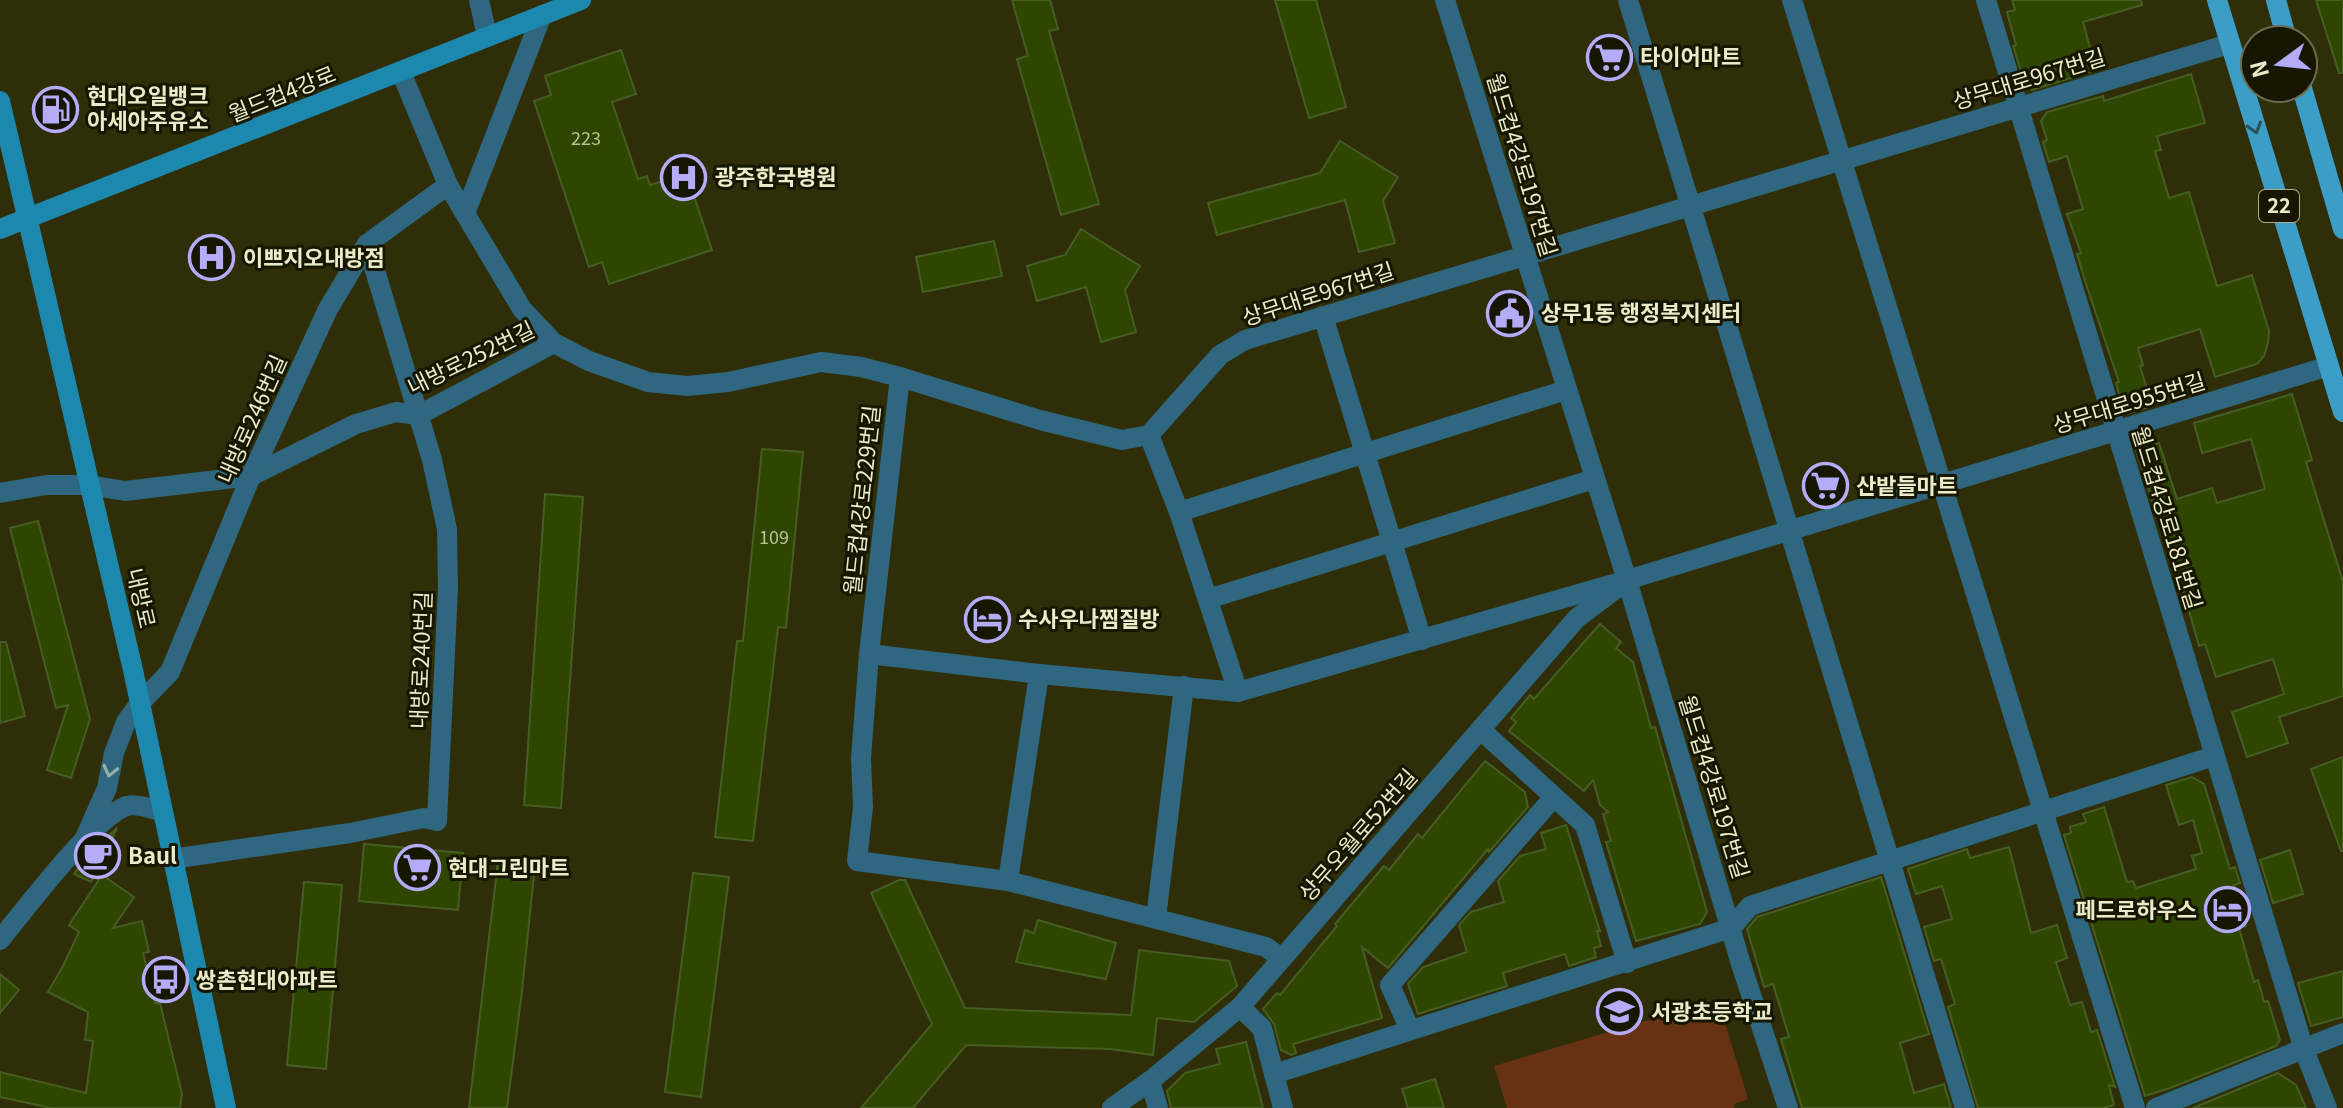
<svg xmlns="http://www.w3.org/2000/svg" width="2343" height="1108" font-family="Georgia,'Noto Sans KR',serif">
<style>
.green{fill:#663213}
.building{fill:#2e4600;stroke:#465e23;stroke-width:2}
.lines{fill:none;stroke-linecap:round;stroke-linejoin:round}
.street{stroke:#2e677f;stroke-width:20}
.secondary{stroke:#1d88ae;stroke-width:20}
.primary{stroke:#3c9ec6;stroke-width:20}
.oneway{stroke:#285359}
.oneway2{stroke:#95b0a8}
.labels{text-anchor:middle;stroke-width:6;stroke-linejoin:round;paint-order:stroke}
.number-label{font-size:18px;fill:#bbc297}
.shield{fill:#171600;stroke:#abab8d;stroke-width:2}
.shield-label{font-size:20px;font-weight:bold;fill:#eaebc9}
.poi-label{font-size:22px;font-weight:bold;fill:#eaebc9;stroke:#171600;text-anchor:start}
.street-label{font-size:22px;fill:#eaebc9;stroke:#171600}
</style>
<rect width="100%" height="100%" fill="#2f2e09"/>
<path class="green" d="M1703 1004 1722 1013 1748 1099 1734 1104V1108H1507L1494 1066Z"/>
<g class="building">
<path d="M1012 0H1050L1058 29 1049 31 1099 204 1061 215 1017 59 1028 56Z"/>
<path d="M1275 0H1316L1346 107 1309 118Z"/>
<path d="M2012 0H2141L2142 5 2083 22 2096 70 2032 90 2025 84 2013 46 2016 45 2007 12 2015 10Z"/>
<path d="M2316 0H2343V73H2339Z"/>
<path d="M621 50 636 94 612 102 638 179 647 176 650 185 663 181 666 192 690 184 712 250 609 284 602 262 589 267 534 101 551 95 545 76Z"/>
<path d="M2191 74 2205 123 2157 136 2161 150 2155 151 2169 198 2189 192 2217 286 2252 275 2269 331 2268 343 2264 356 2257 364 2215 377 2200 329 2138 348 2143 365 2140 366 2152 406 2130 413 2123 409 2116 383 2119 382 2086 284 2077 254 2081 253 2067 214 2083 209 2067 156 2049 162 2043 142 2047 140 2041 121 2047 112 2103 96 2104 101Z"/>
<path d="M1340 141 1398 177 1383 201 1395 243 1359 252 1345 200 1217 235 1208 203 1320 173Z"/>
<path d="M1081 229 1140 266 1125 290 1136 332 1101 342 1086 287 1037 301 1027 266 1065 255Z"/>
<path d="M994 241 1002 276 923 292 916 257Z"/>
<path d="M2292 394 2312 460 2306 462 2343 582V696L2279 717 2288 743 2247 757 2232 712 2284 694 2273 659 2216 677 2205 644 2199 646 2172 552 2156 502 2153 503 2136 450 2159 443 2177 499 2212 488 2217 503 2265 489 2251 439 2202 453 2194 423Z"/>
<path d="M762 449 803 452 786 628 778 627 753 841 715 837 737 641H743Z"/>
<path d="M545 494 583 497 561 808 524 805Z"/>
<path d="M38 521 90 719 71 778 47 770 68 705 56 708 10 528Z"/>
<path d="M1600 624 1621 642 1616 648 1633 662 1651 728 1655 727 1665 762 1707 912 1700 924 1636 941 1606 842 1611 841 1603 814 1608 812 1600 805 1593 780 1584 791 1509 731 1516 722 1511 718 1530 695 1534 699Z"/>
<path d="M0 642H6L25 716 0 723Z"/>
<path d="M2343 757V851H2341L2311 769Z"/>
<path d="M1485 761 1525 792 1528 807 1489 852 1488 849 1388 968 1362 947 1382 1018 1293 1044 1296 1053 1291 1055 1281 1050 1274 1024 1263 1009 1277 993 1280 995 1337 926 1335 924 1384 866 1389 870 1418 834 1422 838Z"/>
<path d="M2192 777 2204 784 2230 869 2235 867 2240 883 2234 885 2246 926 2239 928 2254 982 2258 980 2264 1002 2268 1001 2280 1040 2276 1046 2170 1088 2145 1096 2064 835 2071 833 2070 827 2086 822 2083 814 2104 807 2127 882 2133 881 2136 888 2196 869 2192 856 2202 853 2193 820 2179 825 2166 785Z"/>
<path d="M1566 825 1600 931H1597L1601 946 1594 948 1596 957 1569 966 1565 954 1503 973 1507 986 1418 1014 1408 984 1423 967 1467 952 1459 925 1471 912 1504 902 1498 881 1520 856 1546 849 1541 833Z"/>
<path d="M117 828 91 882 74 874 86 857Z"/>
<path d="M364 844 463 853 458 910 359 901Z"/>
<path d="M2009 847 2031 933 2057 925 2067 958 2056 962 2070 1005 2082 1002 2091 1032 2097 1030 2115 1087 2109 1085 2114 1105 2103 1108H1978L1948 1007 1955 1004 1941 959 1934 961 1924 927 1952 919 1942 886 1916 894 1908 869 1967 849 1970 858Z"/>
<path d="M2290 850 2303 894 2273 903 2260 860Z"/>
<path d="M498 861 535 865 522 991 507 1108H469Z"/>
<path d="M693 873 729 877 701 1097 665 1092Z"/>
<path d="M102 875 134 897 113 928 142 921 149 952 143 953 155 1003H160L182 1094 180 1108H51L0 1097V1072L86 1093 93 1041 85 1040 88 1012 48 992 63 966 79 932 69 925Z"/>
<path d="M1881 877 1929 1034 1900 1043 1914 1093 1944 1084 1951 1108H1802L1781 1039 1789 1037 1773 984 1764 987 1747 929 1757 917Z"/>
<path d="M899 880H905L965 1008 1131 1015 1139 950 1229 961 1237 986 1194 1022 1157 1018 1153 1055 1110 1049 966 1045 913 1108H861L932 1024 871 893Z"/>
<path d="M304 882 342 885 326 1069 287 1065Z"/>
<path d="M1038 920 1116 943 1106 979 1016 962 1025 930 1034 933Z"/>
<path d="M2343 971V1017L2311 1026 2298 983Z"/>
<path d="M0 974 19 990 0 1013Z"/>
<path d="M1246 1042 1263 1108H1171L1167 1091 1185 1073 1220 1064 1216 1049Z"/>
<path d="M2278 1073 2296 1085 2306 1108H2193Z"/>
<path d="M1435 1079 1444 1108H1408L1402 1089Z"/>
</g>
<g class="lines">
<g class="street">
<path d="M479 0 487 36"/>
<path d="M1445 0 1627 580 1741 964 1788 1108"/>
<path d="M1628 0 1965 1108"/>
<path d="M1792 0 2135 1108"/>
<path d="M1986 0 2304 1050 2327 1108"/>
<path d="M401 72 448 185 522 309 554 343 589 361 648 382 687 386 728 382 821 362 861 367 900 377 869 654 861 758 863 807 857 861 1008 881 1266 947 1281 958"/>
<path d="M466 211 542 15"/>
<path d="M1323 316 1422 640"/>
<path d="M900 377 1040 420 1122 440 1149 435 1220 355 1245 340 2229 44"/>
<path d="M1149 435 1179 512 1238 692"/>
<path d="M0 493 46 485H89L125 491 251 476 356 424 396 412 419 415 554 343"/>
<path d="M1179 512 1566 390"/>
<path d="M1208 599 1594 479"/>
<path d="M869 654 1039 674 1238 692 1627 580 2329 366"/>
<path d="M1481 730 1585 825 1627 963"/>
<path d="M84 840 107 788 114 753 126 722 140 703 170 672 251 476 328 309 367 244 448 185"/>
<path d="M172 859 350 833 424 818 437 821 448 588 447 529 432 460 367 244"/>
<path d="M1008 881 1039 674"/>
<path d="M1156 918 1184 686"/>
<path d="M0 940C26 908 90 823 124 807 134 802 151 809 161 811"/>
<path d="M1240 1007 1262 1028 1274 1074"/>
<path d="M1410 1030 1390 985 1554 797"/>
<path d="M1150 1081 1158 1108"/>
<path d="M1112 1108 1150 1081 1240 1007 1577 618 1617 588"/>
<path d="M1283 1108 1274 1074 1731 928 1750 906 2214 756"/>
<path d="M2156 1108 2343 1033"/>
</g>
<g class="secondary">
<path d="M0 101 133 670 226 1108"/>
<path d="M0 229 581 0"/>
</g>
<g class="primary">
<path d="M2217 0 2343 412"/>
<path d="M2276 0 2287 40"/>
<path d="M2302 88 2343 229"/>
</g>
</g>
<defs><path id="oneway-chevron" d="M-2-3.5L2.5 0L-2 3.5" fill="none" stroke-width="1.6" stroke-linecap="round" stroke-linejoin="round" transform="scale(2)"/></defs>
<use class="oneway" href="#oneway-chevron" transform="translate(2255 128) rotate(73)"/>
<use class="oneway2" href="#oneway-chevron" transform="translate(110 771) rotate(103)"/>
<defs>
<symbol id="supermarket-ring" viewBox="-11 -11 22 22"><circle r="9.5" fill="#171600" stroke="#b4acf9" stroke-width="1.5"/><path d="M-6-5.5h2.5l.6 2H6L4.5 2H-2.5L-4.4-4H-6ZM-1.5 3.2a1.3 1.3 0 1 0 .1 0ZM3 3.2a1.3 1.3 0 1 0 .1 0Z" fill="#b4acf9"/></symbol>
<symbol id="fuel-ring" viewBox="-11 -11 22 22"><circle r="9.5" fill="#171600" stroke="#b4acf9" stroke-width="1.5"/><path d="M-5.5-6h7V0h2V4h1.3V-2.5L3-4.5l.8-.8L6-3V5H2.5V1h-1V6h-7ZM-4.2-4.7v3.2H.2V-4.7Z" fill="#b4acf9"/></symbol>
<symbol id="hospital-ring" viewBox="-11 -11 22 22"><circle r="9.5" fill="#171600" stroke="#b4acf9" stroke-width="1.5"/><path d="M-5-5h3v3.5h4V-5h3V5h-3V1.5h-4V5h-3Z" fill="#b4acf9"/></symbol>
<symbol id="civic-ring" viewBox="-11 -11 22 22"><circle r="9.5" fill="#171600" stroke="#b4acf9" stroke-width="1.5"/><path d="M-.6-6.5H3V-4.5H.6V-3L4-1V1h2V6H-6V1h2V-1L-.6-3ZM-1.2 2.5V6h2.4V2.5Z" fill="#b4acf9"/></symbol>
<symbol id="hotel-ring" viewBox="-11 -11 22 22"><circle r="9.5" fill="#171600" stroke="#b4acf9" stroke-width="1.5"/><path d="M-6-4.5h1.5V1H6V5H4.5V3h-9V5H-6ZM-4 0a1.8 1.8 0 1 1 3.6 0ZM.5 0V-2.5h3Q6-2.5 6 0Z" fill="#b4acf9"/></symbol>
<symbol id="cafe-ring" viewBox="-11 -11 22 22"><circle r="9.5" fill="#171600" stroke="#b4acf9" stroke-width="1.5"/><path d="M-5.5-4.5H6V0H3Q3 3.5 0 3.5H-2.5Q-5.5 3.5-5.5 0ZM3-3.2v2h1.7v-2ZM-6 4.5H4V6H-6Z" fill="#b4acf9"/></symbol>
<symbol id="bus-ring" viewBox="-11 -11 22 22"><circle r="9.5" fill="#171600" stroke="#b4acf9" stroke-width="1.5"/><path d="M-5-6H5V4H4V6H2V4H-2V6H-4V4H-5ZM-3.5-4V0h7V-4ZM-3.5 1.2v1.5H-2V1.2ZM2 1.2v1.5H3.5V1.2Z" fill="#b4acf9"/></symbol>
<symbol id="school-ring" viewBox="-11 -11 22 22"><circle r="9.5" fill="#171600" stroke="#b4acf9" stroke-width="1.5"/><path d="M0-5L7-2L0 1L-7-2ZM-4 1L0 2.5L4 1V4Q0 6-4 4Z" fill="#b4acf9"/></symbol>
</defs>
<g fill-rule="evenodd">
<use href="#supermarket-ring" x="1584" y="32" width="51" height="51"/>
<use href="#fuel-ring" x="30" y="84" width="51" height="51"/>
<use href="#hospital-ring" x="658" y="152" width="51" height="51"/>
<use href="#hospital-ring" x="186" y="232" width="51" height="51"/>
<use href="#civic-ring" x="1484" y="288" width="51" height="51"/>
<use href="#supermarket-ring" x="1800" y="460" width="51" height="51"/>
<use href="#hotel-ring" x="962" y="594" width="51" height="51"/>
<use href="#cafe-ring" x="72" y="830" width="51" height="51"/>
<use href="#supermarket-ring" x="392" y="842" width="51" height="51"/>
<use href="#hotel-ring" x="2202" y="884" width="51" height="51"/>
<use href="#bus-ring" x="140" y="954" width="51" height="51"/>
<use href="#school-ring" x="1594" y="986" width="51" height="51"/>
</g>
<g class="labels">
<g class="number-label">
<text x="586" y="145">223</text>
<text x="774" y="544">109</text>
</g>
<rect class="shield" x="2259" y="190" width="40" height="32" rx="6"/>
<g class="shield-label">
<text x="2279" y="213">22</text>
</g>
<g class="poi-label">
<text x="1640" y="65">타이어마트</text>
<text x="87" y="104">현대오일뱅크<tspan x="87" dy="25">아세아주유소</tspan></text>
<text x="715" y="185">광주한국병원</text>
<text x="243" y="266">이쁘지오내방점</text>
<text x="1541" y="321">상무1동 행정복지센터</text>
<text x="1856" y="494">산밭들마트</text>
<text x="1018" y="627">수사우나찜질방</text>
<text x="128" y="864">Baul</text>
<text x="448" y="876">현대그린마트</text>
<text x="2197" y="918" text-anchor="end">페드로하우스</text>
<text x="196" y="988">쌍촌현대아파트</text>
<text x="1651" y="1020">서광초등학교</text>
</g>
<g class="street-label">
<text transform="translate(2029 79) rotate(-17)" y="8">상무대로967번길</text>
<text transform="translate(282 94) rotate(-22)" y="8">월드컵4강로</text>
<text transform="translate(1522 165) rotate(73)" y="8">월드컵4강로197번길</text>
<text transform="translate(1318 294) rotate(-18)" y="8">상무대로967번길</text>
<text transform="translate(471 358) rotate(-26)" y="8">내방로252번길</text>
<text transform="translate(2129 403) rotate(-17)" y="8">상무대로955번길</text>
<text transform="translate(252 419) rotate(-66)" y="8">내방로246번길</text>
<text transform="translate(862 500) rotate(-84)" y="8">월드컵4강로229번길</text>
<text transform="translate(2167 518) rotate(73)" y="8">월드컵4강로181번길</text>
<text transform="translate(141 598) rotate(77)" y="8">내방로</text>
<text transform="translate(421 660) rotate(-88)" y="8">내방로240번길</text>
<text transform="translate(1714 787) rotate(73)" y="8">월드컵4강로197번길</text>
<text transform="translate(1358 835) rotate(-49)" y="8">상무오월로52번길</text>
</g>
</g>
<g transform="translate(2279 64) rotate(255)"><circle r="38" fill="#171600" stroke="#6b6b50" stroke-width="2"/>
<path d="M0-6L14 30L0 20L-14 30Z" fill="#b4acf9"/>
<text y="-12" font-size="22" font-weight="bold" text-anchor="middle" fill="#eaebc9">N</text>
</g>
</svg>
